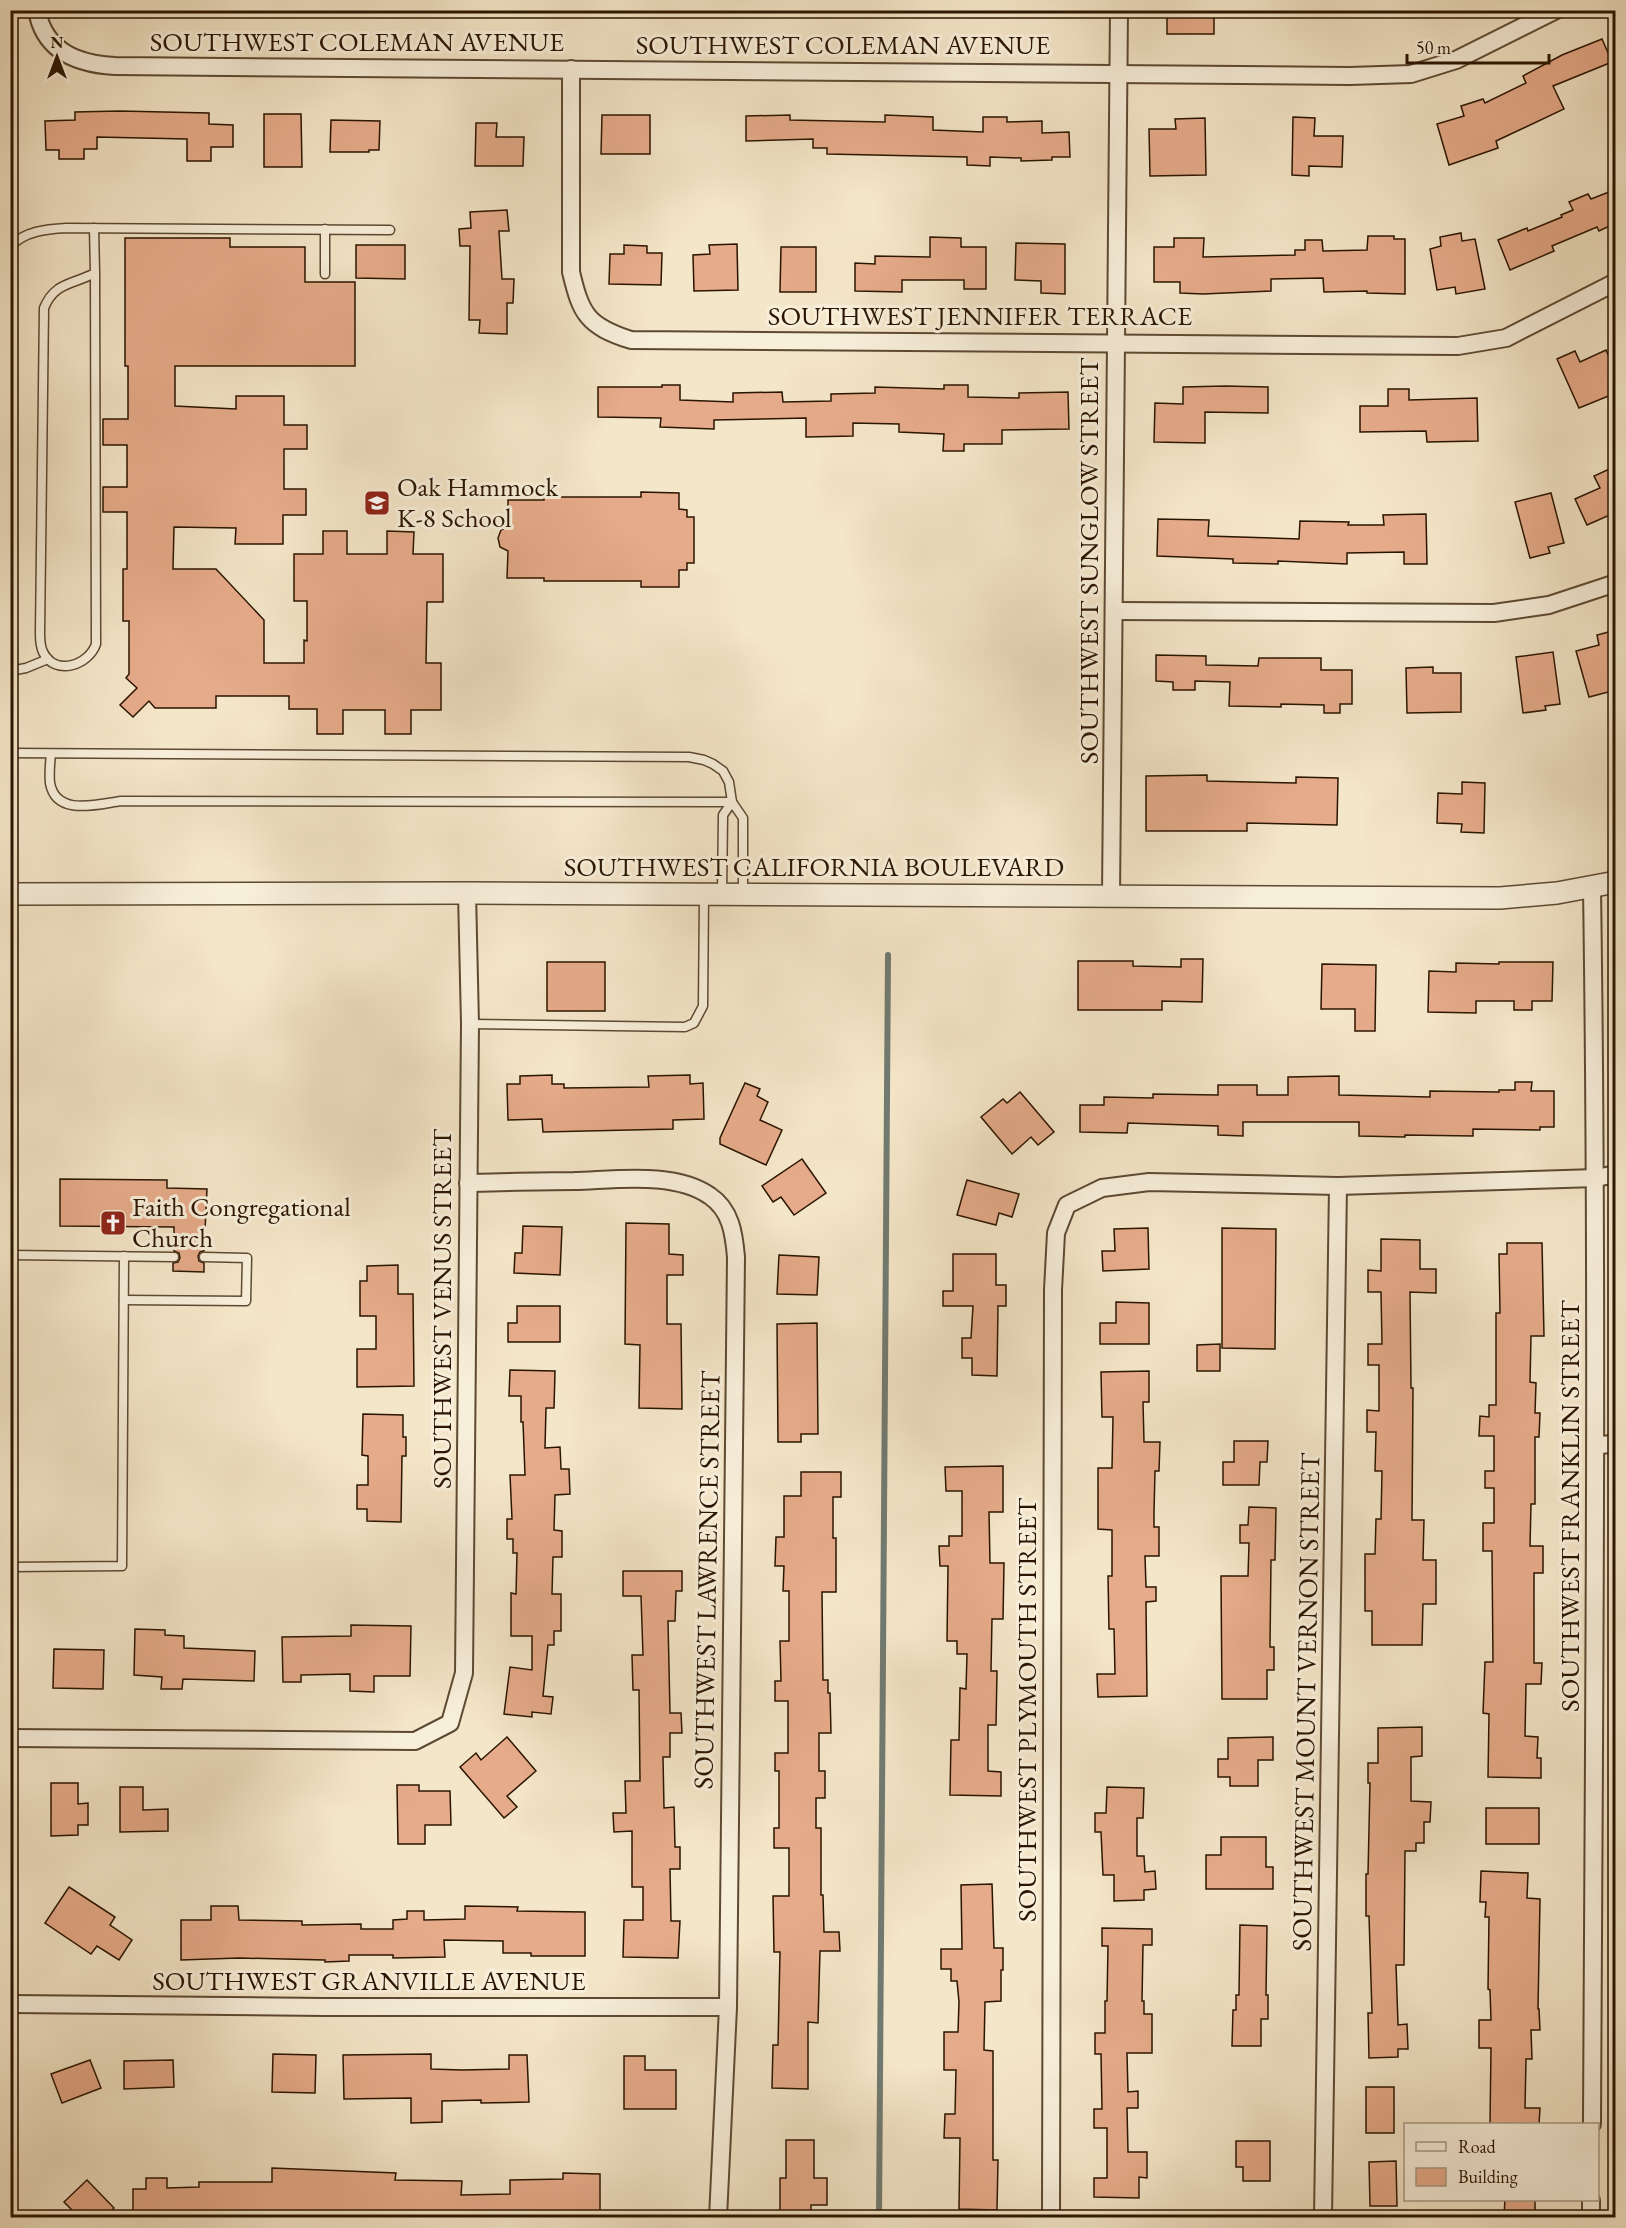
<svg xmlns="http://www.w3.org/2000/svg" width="1626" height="2228" font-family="'EB Garamond',serif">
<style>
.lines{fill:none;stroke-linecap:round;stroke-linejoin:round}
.stream{stroke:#707a71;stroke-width:6}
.building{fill:#e6ab8a;stroke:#2b1500;stroke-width:1.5}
.service-casing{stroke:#5d4932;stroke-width:11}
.minor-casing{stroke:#5d4932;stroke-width:20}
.tertiary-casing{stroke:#5d4932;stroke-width:24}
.service{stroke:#f8efdb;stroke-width:8}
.minor{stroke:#f8efdb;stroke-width:16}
.tertiary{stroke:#f8efdb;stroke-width:21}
.labels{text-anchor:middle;stroke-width:6;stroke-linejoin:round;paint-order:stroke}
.street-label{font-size:27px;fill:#2b1500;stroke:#f8efdb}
.poi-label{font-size:27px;fill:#2b1500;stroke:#f8efdb;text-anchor:start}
</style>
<rect width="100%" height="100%" fill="#f4e6c8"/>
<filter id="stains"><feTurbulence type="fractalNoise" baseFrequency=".00333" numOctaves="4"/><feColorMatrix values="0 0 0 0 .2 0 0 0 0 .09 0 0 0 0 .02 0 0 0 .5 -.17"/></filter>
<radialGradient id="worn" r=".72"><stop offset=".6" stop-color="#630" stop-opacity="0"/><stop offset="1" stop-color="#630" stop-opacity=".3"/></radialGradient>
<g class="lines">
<path class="stream" d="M879 2218 888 955"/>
</g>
<g class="building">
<rect x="1167" y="10" width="47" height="24"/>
<path d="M1602 39 1612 62 1553 86 1564 109 1496 141 1498 148 1449 165 1437 124 1464 116 1461 106 1483 99 1485 103 1526 83 1523 76 1562 55Z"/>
<path d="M119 111 209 113V124L233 125V147H211V161H187V139L97 137V149H84V159H59V150H46L45 121 75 120V112Z"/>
<path d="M264 114H301L302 167H264Z"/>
<path d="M602 115H650V154H601Z"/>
<path d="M790 115V120L885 122V115L933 117V130L983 132V117H1007V122L1042 121V133L1069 132 1070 157H1052V160L1021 161V158L990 157V166L967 165V157L827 154V148H813V139L746 141V116Z"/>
<path d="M1293 117 1315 118 1314 136H1343L1342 167 1309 166V176L1292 175Z"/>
<path d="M1205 118 1206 175 1150 176 1149 129H1176L1175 119Z"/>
<path d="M331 120 380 121 379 150H369V152H330Z"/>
<path d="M476 123H497L496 137H524L523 166H475Z"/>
<path d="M1609 192 1616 208V223L1599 231 1597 227 1552 246 1554 251 1510 270 1498 240 1527 228 1528 231 1562 217 1561 215 1573 210 1569 202 1588 194 1591 199Z"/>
<path d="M507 210 509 231H499L502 279H514L513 303H507V334L479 333 480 320H469L470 246H460L459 229 471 228 470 212Z"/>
<path d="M1461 233 1462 241 1475 239 1485 289 1456 294 1455 287 1437 290 1430 249 1441 246 1440 237Z"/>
<path d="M1368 236H1394V239H1405V294L1367 293V291L1324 292 1323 278 1271 279V291L1203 294 1180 293V282H1154V247H1174V238H1204L1203 257 1295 255V250H1305V240H1322L1323 251 1367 250Z"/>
<path d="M930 237 961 238V247H986V289H964V280H902V292L855 291V263L875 264V256L930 257Z"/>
<path d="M125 238H230V247H305V282H355V366H175V406L236 409V396H284V425H307V449H284V489H306V515H283V544H235L236 528 174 527 173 569H216L264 620V663H304V640L307 641V601H294V554H323V531H347V554H387V531L414 532 413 554H443V602H427L426 663H441V710H411V734H385V710H343V734H317V709H289V696H216V708H155L149 701 133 717 120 705 137 688 126 678 129 674V621H123V569H127V512H103V487H127V445H103V419H128V366H125Z"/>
<path d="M1016 243 1065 244V294L1041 293V281L1015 280Z"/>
<path d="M737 244 738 290 694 291 693 255 710 254 709 245Z"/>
<path d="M356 245H405V279L356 278Z"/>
<path d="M624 245 647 246V253H662L661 285 609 284 610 254H624Z"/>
<path d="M781 247H816V292H780Z"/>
<path d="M1606 350 1616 373V393L1579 408 1557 359 1575 351 1580 362Z"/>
<path d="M662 385H680V400L733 402V393L782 392 783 402 831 401V394L875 393V387L944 389V385H968V397L1019 398V393L1068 392 1069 429 1002 430V444H964V451H943L944 434 899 432V424L853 423V436L806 437V418L714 420V429L660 427 661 418 598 417V387H662Z"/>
<path d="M1225 386 1268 387V413L1205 412V443L1154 442 1155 403 1183 404V387Z"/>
<path d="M1388 389H1409V400L1477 398 1478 441 1427 442 1426 431 1360 432V406H1388Z"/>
<path d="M1616 466V522L1612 514 1587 525 1575 499 1600 488 1594 476Z"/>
<path d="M641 492 679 493V509L687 510V517H694V563H687V570H679V587H641V581H544V578H507L508 551 500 547 498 538 501 530 508 527V500H544V497H641Z"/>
<path d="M1551 493 1564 543 1548 547 1550 553 1530 558 1515 502Z"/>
<path d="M1426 514 1427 564H1404V552L1347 553V564L1278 561V564L1233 563V559L1157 556 1158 519 1209 520 1208 536 1299 539 1300 521 1349 522 1348 525H1384L1383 515Z"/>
<path d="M1616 630V690L1589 697 1576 651 1599 645 1597 635Z"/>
<path d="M1553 652 1560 704 1545 706 1546 710 1523 713 1516 657Z"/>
<path d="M1156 655 1206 656V665L1258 666 1259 658H1321V670H1352V704H1340V713H1324V705L1281 704V707L1229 706 1230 682 1195 681V690H1173V682L1156 681Z"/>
<path d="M1433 667V673H1461V712L1407 713 1406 668Z"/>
<path d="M1207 775V781L1296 783V777L1338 778 1337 825 1247 823V831H1146V776Z"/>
<path d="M1462 782 1485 783 1484 833 1461 832 1462 824 1437 823 1438 793 1462 794Z"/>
<path d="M1181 959H1203L1202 1002 1162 1001V1010H1078V961H1133V966L1181 967Z"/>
<rect x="547" y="962" width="58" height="49"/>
<path d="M1499 962H1553L1552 1001H1532V1010H1514V1001H1476V1013L1428 1012 1429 971 1456 972V963L1499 964Z"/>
<path d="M1322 964 1376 965 1375 1031H1355V1009H1321Z"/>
<path d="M552 1075V1084H564V1088L649 1087 648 1076 690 1075V1084L703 1083 704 1119 673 1120V1129L543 1132 542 1119 508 1120 507 1084H520V1076Z"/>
<path d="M1339 1076V1095L1430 1097V1091L1499 1092V1090H1515V1082H1532L1531 1091H1554V1127H1540V1130L1473 1129V1136L1405 1135V1137L1359 1136V1122H1243V1136L1218 1135V1126L1128 1123 1127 1133 1080 1132V1105H1104V1097L1153 1098V1094L1218 1095V1085H1257V1095H1288V1077Z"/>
<path d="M745 1083 760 1089 757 1096 768 1102 760 1120 782 1130 766 1165 720 1144V1138Z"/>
<path d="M1020 1092 1054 1132 1038 1145 1031 1137 1012 1154 981 1117 1003 1099 1007 1103Z"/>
<path d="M802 1159 826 1193 794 1215 781 1197 773 1202 762 1186Z"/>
<path d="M60 1179 167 1180V1188L207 1189 204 1251 200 1252 198 1256 199 1261 204 1263V1272L173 1271V1263L178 1262 180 1258 179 1253 174 1251V1227L60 1226Z"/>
<path d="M967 1180 1019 1194 1012 1217 999 1213 996 1225 957 1215Z"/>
<path d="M626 1223 669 1224V1254L683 1255V1275H667V1324H681L682 1409 639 1408 640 1345 625 1344Z"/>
<path d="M523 1226 562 1227 560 1275 514 1273 515 1253H522Z"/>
<path d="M1148 1228 1149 1269 1103 1271 1102 1251H1115L1114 1229Z"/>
<path d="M1222 1228 1276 1229 1275 1349 1222 1348Z"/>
<path d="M1381 1239 1420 1240V1269H1436V1293L1410 1292 1411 1388H1413L1412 1520H1424L1423 1560H1436V1604H1423L1422 1645H1372V1611H1365V1554H1375L1376 1519H1381L1382 1471H1375L1376 1432H1367V1410L1379 1411V1365H1368V1344H1382L1381 1292H1368V1270L1381 1271Z"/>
<path d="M1507 1243H1542L1544 1336H1531L1530 1382 1536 1383 1535 1413H1540L1539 1437H1535V1504H1531L1530 1546H1543V1573H1534V1663H1542L1541 1684H1526L1525 1736 1538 1737 1537 1758H1541V1778L1488 1777 1489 1714 1483 1713 1485 1662H1493L1492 1551H1483V1523H1494V1488H1485V1471H1494V1436H1479L1480 1416 1489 1417V1405H1496V1313H1500L1499 1254H1507Z"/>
<path d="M953 1254H996V1285H1006V1306H998L997 1376 972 1375V1358H962V1338H971L973 1306H943V1291H953Z"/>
<path d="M779 1255 819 1257 817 1295 777 1294Z"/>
<path d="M398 1265V1294H413L414 1386 357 1387V1349H376V1316H360V1281H367V1266Z"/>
<path d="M1116 1302 1149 1303V1344H1100V1323H1116Z"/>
<path d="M517 1306H560V1342H508V1323H517Z"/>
<path d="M817 1323 818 1434H801V1442H778L777 1324Z"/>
<path d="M1220 1344V1371H1197V1345Z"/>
<path d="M510 1370 555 1371 554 1408H546L545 1448 560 1447 561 1469H569L570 1494 555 1495 554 1530 562 1531V1557H553L552 1594H561V1631H554V1645H548L543 1696 553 1697 551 1714 532 1712V1717L504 1714 510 1667 532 1670V1636H511V1593L516 1594 517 1553H513V1539H507V1519H512L510 1475H525L523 1422H521V1396H509Z"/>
<path d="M1149 1371V1402H1143L1144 1442H1160L1159 1471H1155L1154 1512V1527H1159V1556H1145L1146 1587H1156V1601L1146 1602 1147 1696 1098 1697 1097 1674H1115L1114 1629H1109L1108 1576H1112V1530L1098 1529V1468H1112L1113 1417H1102L1101 1372Z"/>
<path d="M363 1414 403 1415V1437H406V1456H402L401 1522 367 1521V1509H357V1485H368V1456L362 1455Z"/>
<path d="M1234 1441H1268L1267 1462H1260L1259 1485H1223V1462H1234Z"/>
<path d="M1003 1466V1512H989L990 1563H1004L1003 1619H992L991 1671H997L996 1725H988V1771L1001 1772V1796L950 1795 951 1740H959L960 1688 966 1689 967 1654H957V1641H947L948 1566H940L939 1546H949V1536H962V1491H946L945 1467Z"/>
<path d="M801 1472H841V1497H833V1538H836V1592H822L823 1680H828V1693H830L831 1733H819V1771H825V1798H816V1828H821V1895H823L824 1932H839L840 1951H820L818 2023 808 2022V2089L772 2088 773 2045H778L780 1952H774L773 1896H789V1848H774V1828H779V1771H775V1753H788V1701H775V1681H781L780 1641H789V1591H783L784 1566H775L776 1537H784V1496H801Z"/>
<path d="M1249 1507 1276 1508 1275 1560H1271L1270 1647H1274V1670H1267V1699H1222L1221 1576H1248L1249 1543H1240V1525H1248Z"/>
<path d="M623 1571H682V1591H676L675 1621H668L670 1713H681L682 1733H670V1757H663L664 1808 674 1807 675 1847H680V1869H670L671 1921H680L678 1958 623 1957 624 1920H643V1887H632V1831L614 1832 613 1813H626L625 1781H640L639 1690H633L632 1655H643L641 1596H623Z"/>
<path d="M351 1625 411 1626 410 1676H374V1692L350 1691V1674L301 1675V1682H283L282 1637 351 1636Z"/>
<path d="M135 1629 165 1630V1635L184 1636V1648L255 1651 254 1681 183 1679 182 1689H161L162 1677 134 1675Z"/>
<path d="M54 1649 104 1650 103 1689 53 1688Z"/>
<path d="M1422 1727V1756L1411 1757V1801L1431 1802 1430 1822H1424V1843H1416V1851H1405L1404 1965H1396L1398 2025 1407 2024 1408 2049H1398V2057L1369 2058 1368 2013H1372L1369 1916H1366V1874H1368L1370 1783H1368V1763H1378V1728Z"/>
<path d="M507 1737 536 1771 507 1796 517 1807 504 1818 460 1767 476 1753 481 1760Z"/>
<path d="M1273 1737V1760H1258V1786H1230V1777H1218V1759H1228V1738Z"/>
<path d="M51 1783H78V1804L88 1803V1825H78V1835L51 1836Z"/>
<path d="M397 1785H419V1791H450L451 1825H425V1844H398Z"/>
<path d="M120 1787H143V1810L168 1809V1831L120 1832Z"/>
<path d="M1107 1787 1144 1788 1143 1818H1137V1856H1144L1145 1872 1155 1871 1156 1889 1144 1890V1900L1114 1901V1875H1103L1101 1832H1095V1813H1106Z"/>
<rect x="1486" y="1808" width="53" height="36"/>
<path d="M1221 1837H1266V1867H1273V1889H1206V1855H1221Z"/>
<path d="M1481 1871 1528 1873 1527 1898 1540 1899 1538 2009H1539L1540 2030H1531L1532 2059H1526L1525 2108H1540L1539 2124H1490L1491 2048H1479V2020H1491L1490 1990 1488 1989 1489 1917H1485L1486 1902H1480Z"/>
<path d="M992 1884 994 1948H1003V1970H1001V2001L985 2002 984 2050 993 2051V2160H998L997 2210 959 2209 960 2138H944L945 2114H955L956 2070H944V2032H958L959 2002 957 1981H951V1969H941V1949H962L961 1885Z"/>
<path d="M69 1887 115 1917 110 1925 132 1940 119 1960 97 1946 91 1954 45 1923Z"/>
<path d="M211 1906H238L239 1920 302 1921V1925L361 1924V1929H393V1920L407 1919V1911H424V1920L465 1919V1906L518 1907 517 1911 585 1912V1956H531V1953H503V1941L444 1940 445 1957 393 1958V1955H349V1961L325 1962V1960L239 1958 181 1960V1920H211Z"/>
<path d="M1240 1925 1267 1926 1266 1995H1268V2019H1261V2046H1232L1233 2010H1236V1995H1239Z"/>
<path d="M1102 1928 1152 1929V1945H1143L1142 2001H1144V2014H1152V2053H1127L1128 2092 1138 2091V2108H1127L1128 2152H1147V2178L1139 2177V2198L1094 2197V2178H1107V2128H1094V2109H1102L1101 2054H1095V2033H1105V2001H1107L1108 1946H1102Z"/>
<path d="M273 2054 316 2055 315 2093 272 2092Z"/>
<path d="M431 2054V2069L462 2070 509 2069V2055H527L529 2102 481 2103V2100L442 2101V2122L411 2123V2098L344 2099 343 2055Z"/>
<path d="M624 2056H645V2070H676V2109H624Z"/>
<path d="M90 2060 101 2088 62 2103 51 2074Z"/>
<path d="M173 2060 174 2087 124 2089V2061Z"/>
<rect x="1366" y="2087" width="28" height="46"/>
<path d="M786 2140H814V2178H827V2205H811V2217H780V2178H786Z"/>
<path d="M1236 2141H1270V2181H1243V2167H1236Z"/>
<path d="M1396 2161 1397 2206H1370L1369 2162Z"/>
<path d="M272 2168 396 2173 395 2180 462 2181 461 2195 510 2194V2180L563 2179V2173L600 2174V2217H156V2213H133V2189H146V2178H167V2188L199 2187V2182H272Z"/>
<path d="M87 2180 114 2208 105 2217H79L64 2202Z"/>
<path d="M1505 2199H1535V2217H1504Z"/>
</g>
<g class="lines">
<defs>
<g id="service">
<path d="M94 228 95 273 96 644C89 665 55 677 43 652 40 646 40 639 40 633L44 308C55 282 72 285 95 273"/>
<path d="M325 229V274"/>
<path d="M10 247C24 231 47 229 66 228L390 230"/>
<path d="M10 671 26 668 48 659"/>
<path d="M10 753 689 757 704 760 713 764 723 771 729 782 732 802 743 818V892"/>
<path d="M51 754C50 763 49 773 50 783 56 817 98 804 121 801L732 802"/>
<path d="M722 894 723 815 732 802"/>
<path d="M470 1024 685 1027 694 1023 703 1006 704 895"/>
<path d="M10 1255 174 1257"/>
<path d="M124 1300 246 1301 247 1258 204 1257"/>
<path d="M10 1567 122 1566 124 1256"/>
</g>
<g id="minor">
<path d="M37 10C44 52 79 64 115 66L1350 76 1411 74 1456 60 1556 10"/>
<path d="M571 69V272C581 314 587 326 631 340L1458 346 1506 338 1616 282"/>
<path d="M1115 611 1494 613 1549 605 1616 583"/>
<path d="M1111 897 1119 10"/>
<path d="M468 1183C504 1182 539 1181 574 1181 615 1180 675 1171 710 1196 731 1210 734 1234 736 1257L728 2007 718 2218"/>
<path d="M1596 1445 1616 1444"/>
<path d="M10 1738 415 1741 450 1723 464 1673 470 1024 467 893"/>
<path d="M10 2004 325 2007H728"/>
<path d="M1592 2124C1594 1712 1598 1300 1592 888"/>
<path d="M1051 2218 1053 1290 1056 1233 1067 1205 1102 1188 1149 1182 1338 1186 1596 1178 1616 1174"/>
<path d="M1323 2218 1338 1186"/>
<path d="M1591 2218V2200"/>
</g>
<path id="tertiary" d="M10 894 467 893 1500 898 1557 893 1616 882"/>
</defs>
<use href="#service" class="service-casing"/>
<use href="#minor" class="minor-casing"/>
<use href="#tertiary" class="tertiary-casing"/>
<use href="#service" class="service"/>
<use href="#minor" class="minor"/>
<use href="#tertiary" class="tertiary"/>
</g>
<defs>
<symbol id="school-square" viewBox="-11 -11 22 22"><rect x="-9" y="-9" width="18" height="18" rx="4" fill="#8f2418" stroke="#f8efdb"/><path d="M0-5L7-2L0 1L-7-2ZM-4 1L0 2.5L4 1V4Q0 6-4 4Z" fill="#fff"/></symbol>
<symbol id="church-square" viewBox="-11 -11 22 22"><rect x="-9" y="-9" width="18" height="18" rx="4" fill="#8f2418" stroke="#f8efdb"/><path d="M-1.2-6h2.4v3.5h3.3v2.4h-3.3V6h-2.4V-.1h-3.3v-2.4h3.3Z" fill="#fff"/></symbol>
</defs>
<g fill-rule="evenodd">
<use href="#school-square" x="362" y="488" width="30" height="30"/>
<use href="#church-square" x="98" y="1208" width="30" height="30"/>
</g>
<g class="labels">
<g class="street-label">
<text x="357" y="51">SOUTHWEST COLEMAN AVENUE</text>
<text x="843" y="54">SOUTHWEST COLEMAN AVENUE</text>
<text x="980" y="325">SOUTHWEST JENNIFER TERRACE</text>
<text transform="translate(1089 561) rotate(-90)" y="9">SOUTHWEST SUNGLOW STREET</text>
<text x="814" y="876">SOUTHWEST CALIFORNIA BOULEVARD</text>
<text transform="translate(442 1309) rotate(-90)" y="9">SOUTHWEST VENUS STREET</text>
<text transform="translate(1570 1506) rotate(-90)" y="9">SOUTHWEST FRANKLIN STREET</text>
<text transform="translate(707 1580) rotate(-89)" y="9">SOUTHWEST LAWRENCE STREET</text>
<text transform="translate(1306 1702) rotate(-89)" y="9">SOUTHWEST MOUNT VERNON STREET</text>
<text transform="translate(1027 1710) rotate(-90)" y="9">SOUTHWEST PLYMOUTH STREET</text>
<text x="369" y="1990">SOUTHWEST GRANVILLE AVENUE</text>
</g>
<g class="poi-label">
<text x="397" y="496">Oak Hammock<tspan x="397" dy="31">K-8 School</tspan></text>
<text x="132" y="1216">Faith Congregational<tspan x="132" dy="31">Church</tspan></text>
</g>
</g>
<rect width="1626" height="2228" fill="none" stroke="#f4e6c8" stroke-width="36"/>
<rect x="12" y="12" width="1602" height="2204" fill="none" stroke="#2b1500" stroke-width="3"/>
<rect x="18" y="18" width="1590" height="2192" fill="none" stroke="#2b1500" stroke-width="1.5"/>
<rect x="1404" y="2123" width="195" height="78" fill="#f8efdb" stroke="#a69883" stroke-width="1.5"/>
<rect x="1416" y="2142" width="30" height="9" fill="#f8efdb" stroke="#a69883" stroke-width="1.5"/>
<text x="1458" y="2153" font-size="18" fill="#2b1500">Road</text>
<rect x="1416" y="2168" width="30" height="18" fill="#e6ab8a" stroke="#a69883" stroke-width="1.5"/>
<text x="1458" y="2183" font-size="18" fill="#2b1500">Building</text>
<g transform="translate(57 57)" stroke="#f8efdb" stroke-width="4.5" paint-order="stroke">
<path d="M0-4.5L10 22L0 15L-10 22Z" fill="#2b1500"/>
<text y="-9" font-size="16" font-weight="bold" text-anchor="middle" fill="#2b1500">N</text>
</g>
<path d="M1407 54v9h142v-9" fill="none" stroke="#2b1500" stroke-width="3"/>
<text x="1416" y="54" font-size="18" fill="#2b1500" stroke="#f8efdb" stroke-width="4.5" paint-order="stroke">50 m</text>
<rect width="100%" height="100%" filter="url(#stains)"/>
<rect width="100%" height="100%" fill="url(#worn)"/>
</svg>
